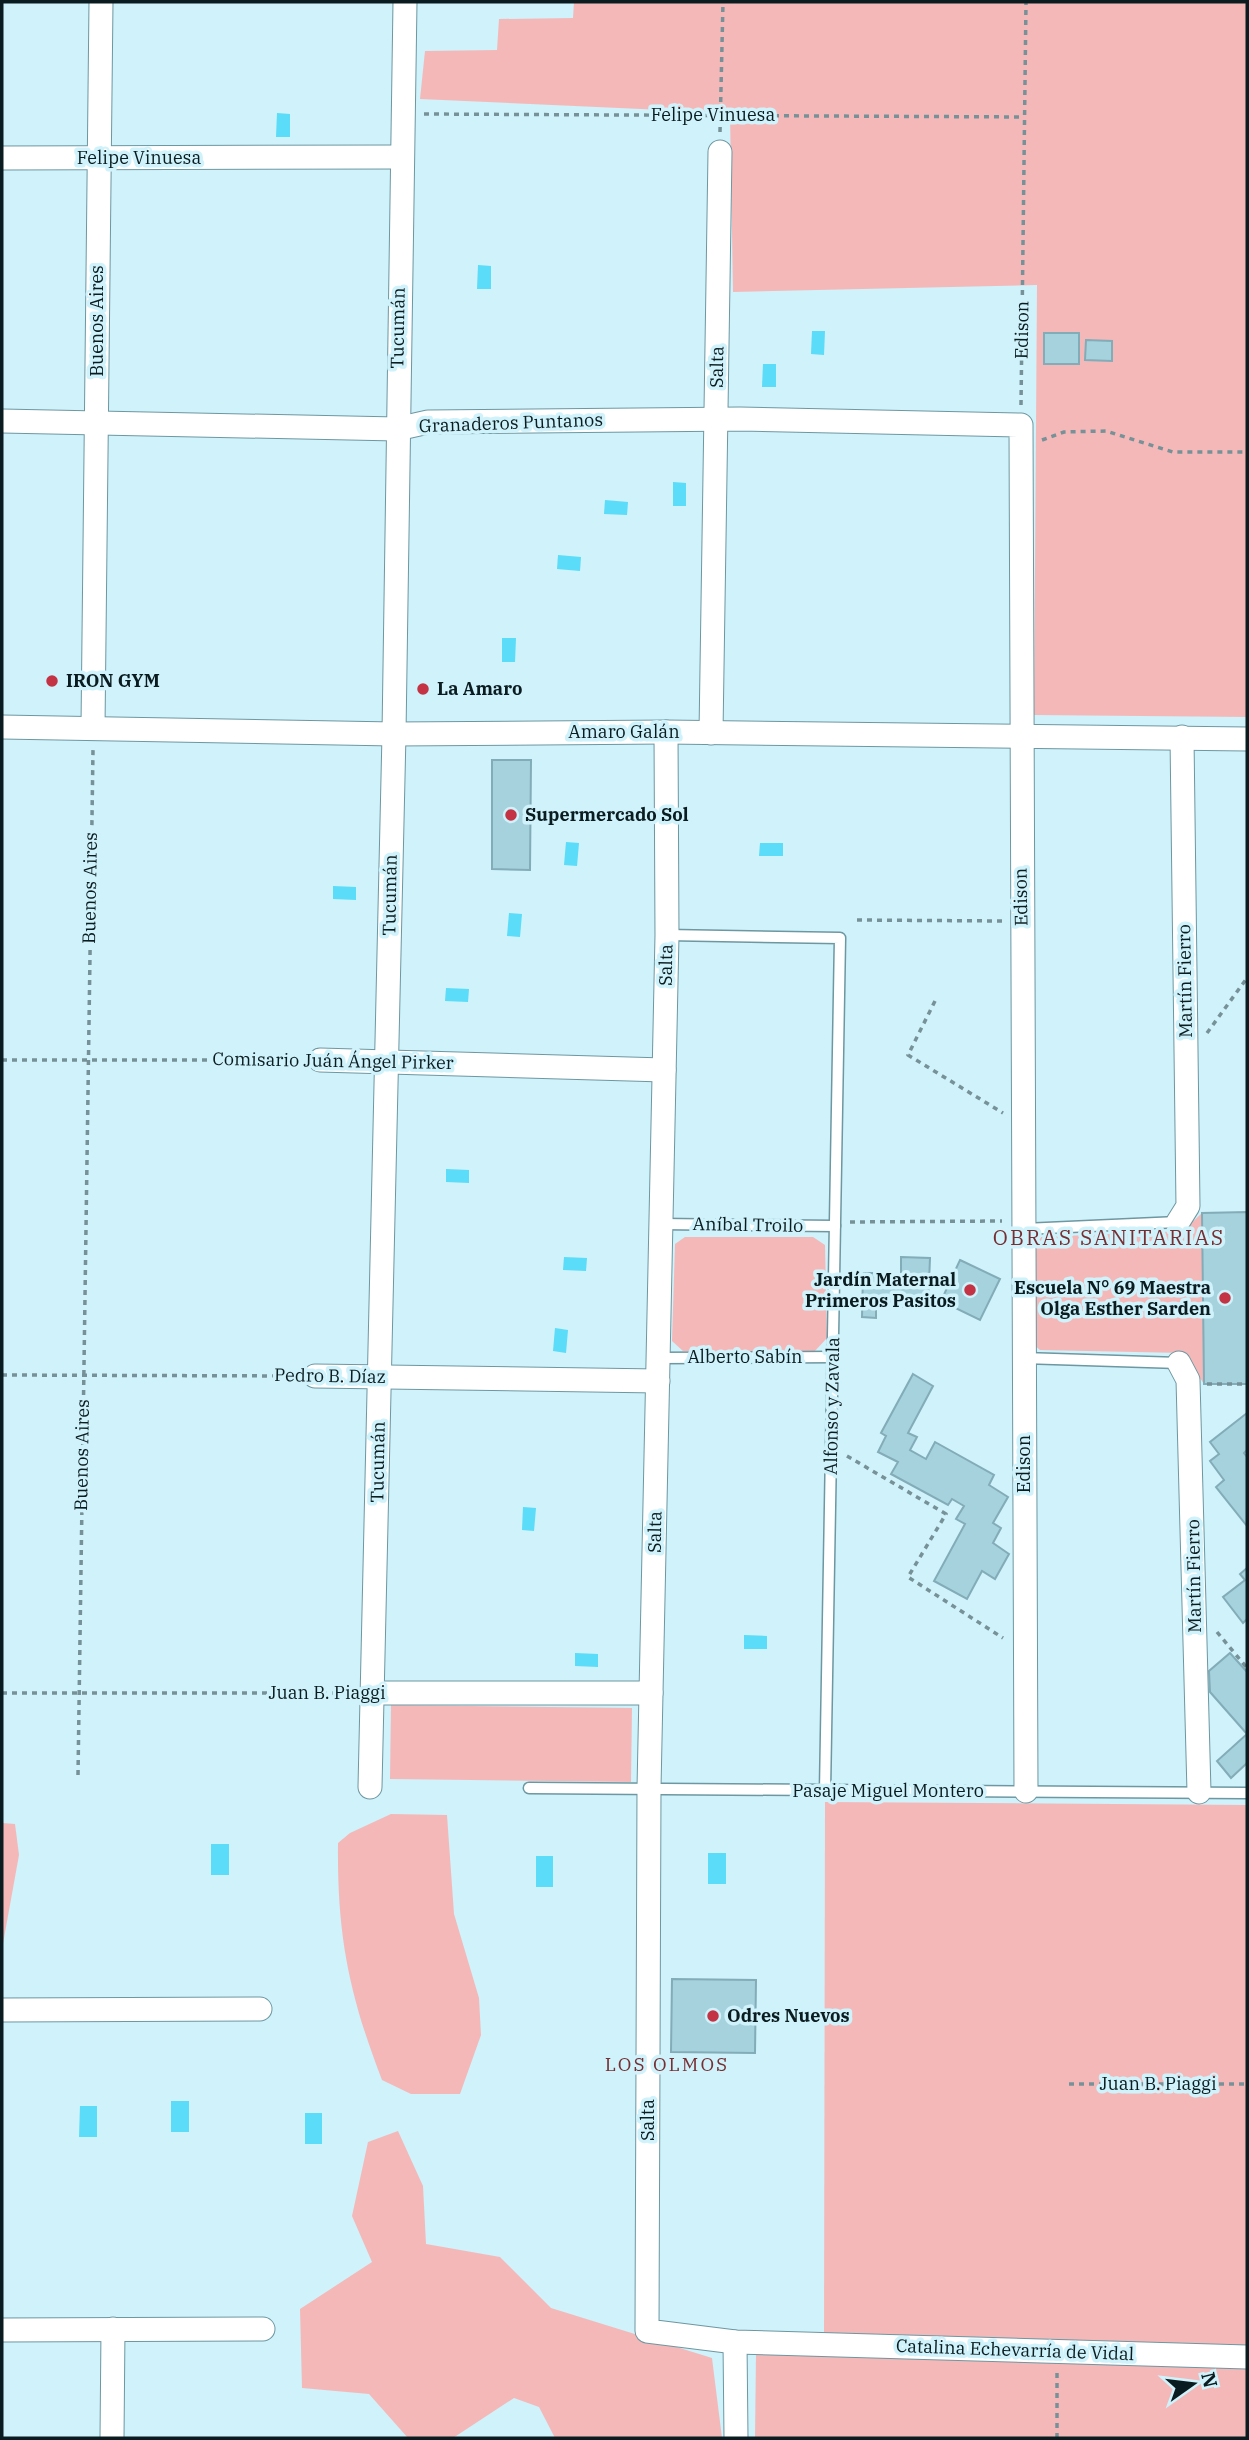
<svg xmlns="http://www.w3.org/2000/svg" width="1249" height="2440" font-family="'IBM Plex Serif',serif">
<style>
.green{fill:#f5b8b8}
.water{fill:#5bdcf8}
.building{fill:#a6d2dd;stroke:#82acb7;stroke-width:2}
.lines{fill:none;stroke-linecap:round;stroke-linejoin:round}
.service-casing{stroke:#6d97a1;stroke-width:13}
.minor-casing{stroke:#6d97a1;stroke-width:25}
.path{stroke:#769197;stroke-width:3.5;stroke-dasharray:5 5;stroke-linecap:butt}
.service{stroke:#fff;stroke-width:10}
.minor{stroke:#fff;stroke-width:23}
.poi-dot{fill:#c43344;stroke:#cff2fb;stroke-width:2.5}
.labels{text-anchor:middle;stroke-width:7;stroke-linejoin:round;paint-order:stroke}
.street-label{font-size:18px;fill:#0b1c20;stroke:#cff2fb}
.poi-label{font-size:18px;font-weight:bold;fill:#0b1c20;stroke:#cff2fb;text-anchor:start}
.neighbourhood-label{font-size:19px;letter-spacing:2px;fill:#762f33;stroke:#cff2fb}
.quarter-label{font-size:21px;letter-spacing:2px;fill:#762f33;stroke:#cff2fb}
</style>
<rect width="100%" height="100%" fill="#cff2fb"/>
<g class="green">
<path d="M574 2H1247V717L1034 715 1037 285 733 292 730 113 420 99 425 51 497 50 499 19 573 18Z"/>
<path d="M1202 1213 1204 1384 1183 1353 1040 1350 1032 1343 1033 1248 1041 1237 1183 1231Z"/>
<path d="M685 1237H813L825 1245 827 1338 814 1352 683 1351 672 1341 675 1244Z"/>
<path d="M391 1705 632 1708 631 1782 390 1779Z"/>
<path d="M825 1802 1247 1805V2350L824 2338Z"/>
<path d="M391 1814 447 1815 454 1914 479 1998 481 2035 460 2094H411L382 2080C349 1994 337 1936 338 1843L350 1833Z"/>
<path d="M2 1823 15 1824 19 1855 2 1949Z"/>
<path d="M398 2131 423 2186 426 2244 500 2257 551 2308 712 2358 722 2438H555L539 2407 514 2398 453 2438H408L369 2394 302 2388 300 2309 372 2262 352 2216 368 2142Z"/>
<path d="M756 2354 1247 2367V2438H755Z"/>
</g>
<g class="water">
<path d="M277 113 290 114V137H276Z"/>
<path d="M478 265 491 266V289H477Z"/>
<path d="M812 331H825L824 355 811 354Z"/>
<path d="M763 364H776V387H762Z"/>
<path d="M673 482 686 483V506H673Z"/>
<path d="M605 500 628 502 627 515 604 514Z"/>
<path d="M558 555 581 557 580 571 557 569Z"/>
<path d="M502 638H516L515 662H502Z"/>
<path d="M566 842 579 843 577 866 564 865Z"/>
<path d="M760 843H783V856H759Z"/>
<path d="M333 886 356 887V900L333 899Z"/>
<path d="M509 913 522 914 520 937 507 936Z"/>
<path d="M446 988 469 989 468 1002 445 1001Z"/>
<path d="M446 1169 469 1170V1183L446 1182Z"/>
<path d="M564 1257 587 1258 586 1271 563 1270Z"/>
<path d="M555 1328 568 1330 566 1353 553 1351Z"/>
<path d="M523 1507 536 1508 534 1531 522 1530Z"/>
<path d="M744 1635 767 1636V1649H744Z"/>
<path d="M575 1653 598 1654V1667L575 1666Z"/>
<rect x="211" y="1844" width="18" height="31"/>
<rect x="708" y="1853" width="18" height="31"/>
<rect x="536" y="1856" width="17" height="31"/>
<rect x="171" y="2101" width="18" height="31"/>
<path d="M80 2106H97V2137H79Z"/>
<rect x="305" y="2113" width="17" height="31"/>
</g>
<g class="building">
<rect x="1044" y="333" width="35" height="31"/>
<path d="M1086 340 1112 341V361L1085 360Z"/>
<path d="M492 760H531L530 870 492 869Z"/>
<path d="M1247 1212V1384H1204L1202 1213Z"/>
<path d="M901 1257 930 1258 928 1308 876 1306V1318L862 1317 863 1273H878L877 1279 909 1280V1274H901Z"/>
<path d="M960 1260 1000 1279 980 1320 941 1301Z"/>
<path d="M913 1374 933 1386 908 1433 917 1437 910 1450 926 1459 935 1442 994 1475 989 1485 1008 1497 993 1523 1001 1528 993 1543 1009 1554 995 1579 982 1571 967 1599 934 1581 965 1524 956 1519 964 1506 952 1499 948 1505 891 1474 898 1462 878 1452 886 1436 881 1433Z"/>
<path d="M1247 1413V1450L1244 1453 1247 1457V1526L1216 1487 1224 1480 1210 1461 1219 1454 1210 1442Z"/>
<path d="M1247 1568V1619L1243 1623 1223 1597 1245 1580 1240 1574Z"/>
<path d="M1230 1653 1247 1672V1763L1231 1778 1217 1761 1247 1734 1210 1692 1209 1671Z"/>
<path d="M672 1979 756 1980 755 2053 671 2052Z"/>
</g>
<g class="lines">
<defs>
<g id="service">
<path d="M667 935 840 938 825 1791"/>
<path d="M661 1224 835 1226"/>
<path d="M1024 1229 1178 1222"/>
<path d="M658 1358 833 1357"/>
<path d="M1023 1358 1179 1363"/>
<path d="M529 1788 1247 1793"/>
</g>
<g id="minor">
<path d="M2 158 401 157"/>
<path d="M2 421 397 429 428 422 740 419 1021 425 1026 1791"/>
<path d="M2 727 394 734 666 732 1247 739"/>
<path d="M93 727 101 2"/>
<path d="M666 732 667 935 649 1788 647 2331 735 2342 1247 2357"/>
<path d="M711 733 720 152"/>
<path d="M320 1060 664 1070"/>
<path d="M1178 1222 1188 1206 1182 737"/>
<path d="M1179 1363 1188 1380 1199 1792"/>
<path d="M315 1376 658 1381"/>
<path d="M373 1693H651"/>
<path d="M370 1787 394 734 405 2"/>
<path d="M2 2010 260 2009"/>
<path d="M2 2330 263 2329"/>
<path d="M735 2342 736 2438"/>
<path d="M112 2438 113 2329"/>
</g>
</defs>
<use href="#service" class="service-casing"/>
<use href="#minor" class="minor-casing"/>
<g class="path">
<path d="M424 114 1024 117"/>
<path d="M720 132 723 2"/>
<path d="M1021 405 1026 2"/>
<path d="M1042 440 1064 432 1106 431 1173 452H1247"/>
<path d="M857 920 1002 921"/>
<path d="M935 1001 908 1055 1003 1113"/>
<path d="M1207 1033 1247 978"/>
<path d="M2 1060H300"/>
<path d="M850 1222 1002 1221"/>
<path d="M2 1375 294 1376"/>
<path d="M1207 1384H1247"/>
<path d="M847 1456 946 1514 908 1577 1003 1638"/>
<path d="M1217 1632 1247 1668"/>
<path d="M2 1693H353"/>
<path d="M78 1775 93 750"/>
<path d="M1069 2084H1247"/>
<path d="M1057 2438V2370"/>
</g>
<use href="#service" class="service"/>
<use href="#minor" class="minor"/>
</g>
<g class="poi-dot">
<circle cx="52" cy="681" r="7"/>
<circle cx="423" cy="689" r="7"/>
<circle cx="511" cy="815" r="7"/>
<circle cx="970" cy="1290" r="7"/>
<circle cx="1225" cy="1298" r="7"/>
<circle cx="713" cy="2016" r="7"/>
</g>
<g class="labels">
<g class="street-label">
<text x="713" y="121">Felipe Vinuesa</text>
<text x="139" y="164">Felipe Vinuesa</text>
<text transform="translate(97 321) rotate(-90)" y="6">Buenos Aires</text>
<text transform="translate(398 328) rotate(-89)" y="6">Tucumán</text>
<text transform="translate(1022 330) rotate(-89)" y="6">Edison</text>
<text transform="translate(717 367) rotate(-89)" y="6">Salta</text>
<text transform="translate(511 423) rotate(-2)" y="6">Granaderos Puntanos</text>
<text x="624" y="738">Amaro Galán</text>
<text transform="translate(90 888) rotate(-89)" y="6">Buenos Aires</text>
<text transform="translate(390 895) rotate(-89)" y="6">Tucumán</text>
<text transform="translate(1021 897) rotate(-91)" y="6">Edison</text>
<text transform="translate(666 965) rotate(-89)" y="6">Salta</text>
<text transform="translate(1185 981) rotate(-91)" y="6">Martín Fierro</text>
<text transform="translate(333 1061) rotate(1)" y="6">Comisario Juán Ángel Pirker</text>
<text transform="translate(748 1225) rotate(1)" y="6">Aníbal Troilo</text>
<text x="745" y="1363">Alberto Sabín</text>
<text transform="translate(330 1376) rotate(1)" y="6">Pedro B. Díaz</text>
<text transform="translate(832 1406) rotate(-89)" y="6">Alfonso y Zavala</text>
<text transform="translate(82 1455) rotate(-89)" y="6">Buenos Aires</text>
<text transform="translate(378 1462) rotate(-89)" y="6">Tucumán</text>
<text transform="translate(1024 1464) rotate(-90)" y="6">Edison</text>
<text transform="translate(655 1532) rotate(-89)" y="6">Salta</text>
<text transform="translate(1194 1576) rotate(-91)" y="6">Martín Fierro</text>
<text x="327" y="1699">Juan B. Piaggi</text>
<text x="888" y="1797">Pasaje Miguel Montero</text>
<text x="1158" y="2090">Juan B. Piaggi</text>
<text transform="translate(648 2120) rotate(-90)" y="6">Salta</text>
<text transform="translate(1015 2350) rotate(2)" y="6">Catalina Echevarría de Vidal</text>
</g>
<g class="poi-label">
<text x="66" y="687">IRON GYM</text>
<text x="437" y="695">La Amaro</text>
<text x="525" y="821">Supermercado Sol</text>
<text x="956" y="1286" text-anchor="end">Jardín Maternal<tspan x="956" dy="21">Primeros Pasitos</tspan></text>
<text x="1211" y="1294" text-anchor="end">Escuela N° 69 Maestra<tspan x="1211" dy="21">Olga Esther Sarden</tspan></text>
<text x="727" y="2022">Odres Nuevos</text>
</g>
<g class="neighbourhood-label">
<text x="667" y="2071">LOS OLMOS</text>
</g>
<g class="quarter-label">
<text x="1109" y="1245">OBRAS SANITARIAS</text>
</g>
</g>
<rect width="1249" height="2440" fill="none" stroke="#0b1c20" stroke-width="7"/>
<g transform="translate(1193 2384) rotate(76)" stroke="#cff2fb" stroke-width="5" paint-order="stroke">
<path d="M0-5L12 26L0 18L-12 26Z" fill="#0b1c20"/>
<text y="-10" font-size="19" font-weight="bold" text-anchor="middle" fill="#0b1c20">N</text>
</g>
</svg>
